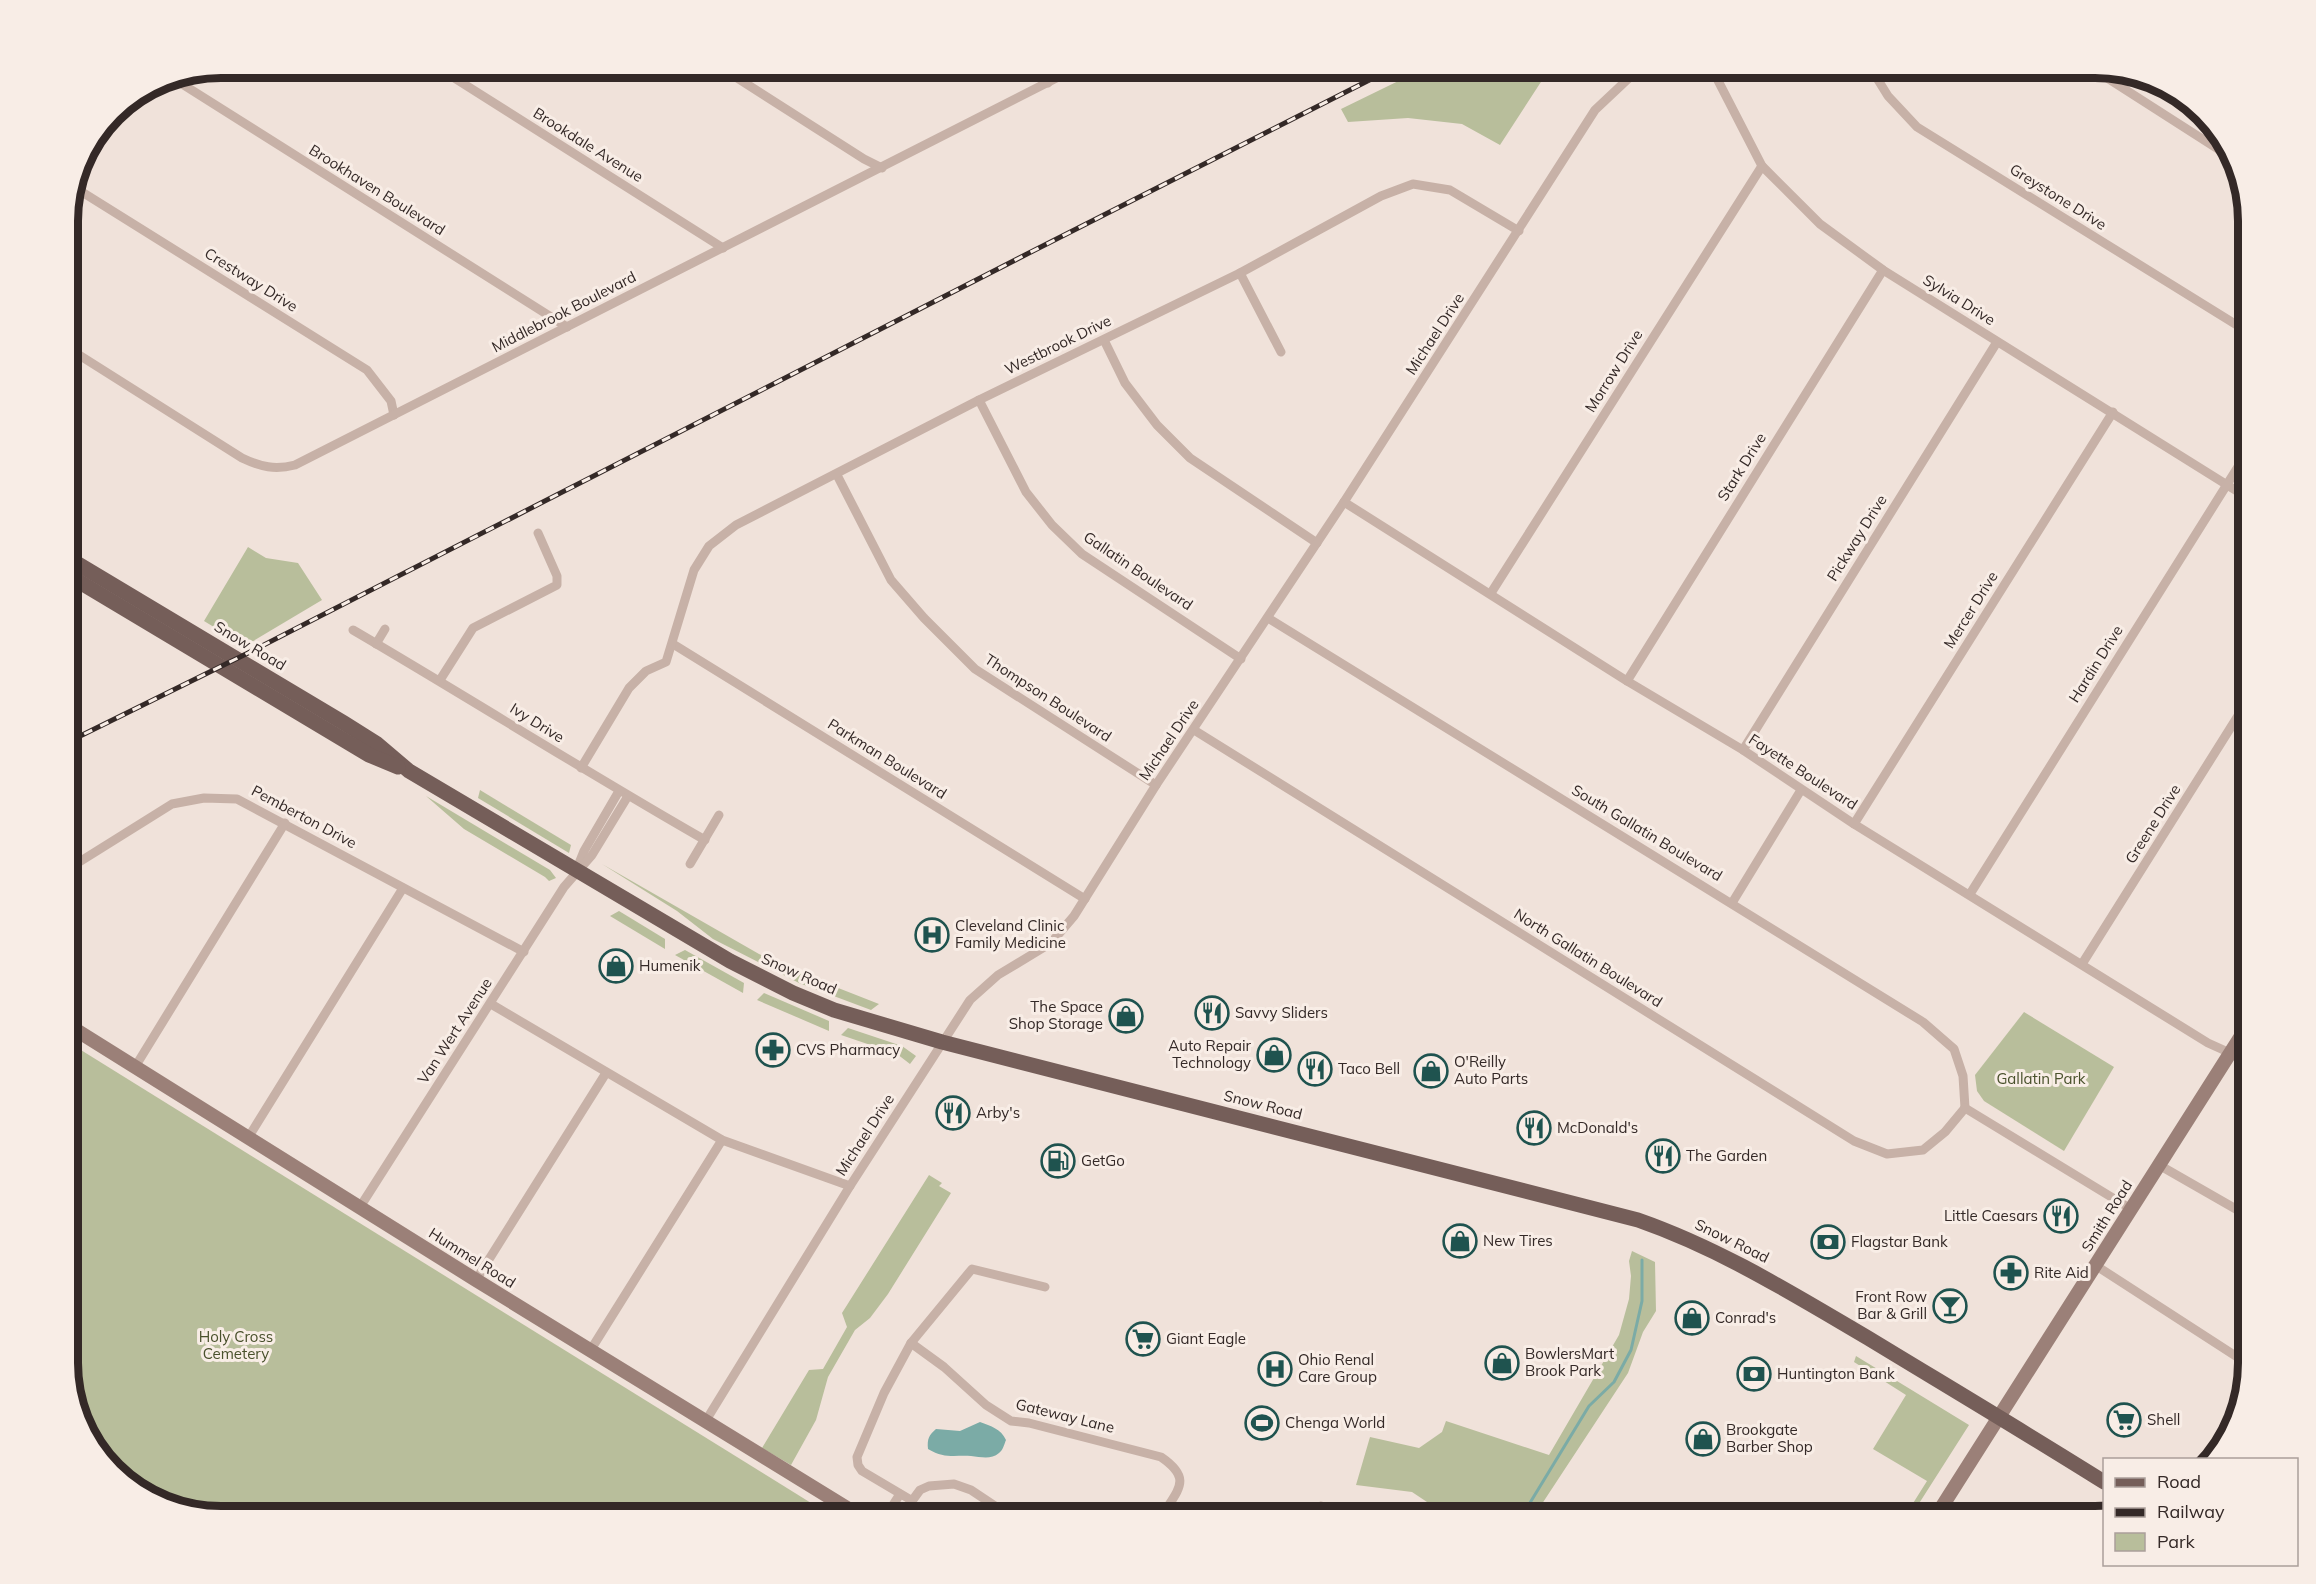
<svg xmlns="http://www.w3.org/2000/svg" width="2316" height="1584" font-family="Mulish,sans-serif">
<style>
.green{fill:#b8be9b}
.water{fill:#7baba6}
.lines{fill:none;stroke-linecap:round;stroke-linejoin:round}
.stream{stroke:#7baba6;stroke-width:3}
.street{stroke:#c7b1a7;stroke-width:9}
.secondary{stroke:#9b8078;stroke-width:14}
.primary{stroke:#755e59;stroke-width:15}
.rail-casing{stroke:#342927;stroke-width:5}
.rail{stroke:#f8ede6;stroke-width:3;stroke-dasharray:9;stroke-linecap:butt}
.labels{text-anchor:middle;stroke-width:6;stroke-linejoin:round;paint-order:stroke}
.street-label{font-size:15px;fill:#342927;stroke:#f8ede6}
.poi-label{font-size:15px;fill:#342927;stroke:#f8ede6;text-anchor:start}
.park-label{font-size:15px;fill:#49512c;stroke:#f8ede6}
.rim{fill:none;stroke:#342927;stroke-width:8}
</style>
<rect width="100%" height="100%" fill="#f0e2da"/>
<g class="green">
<path d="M1425 68V67L1550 68 1500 145 1462 124 1408 118 1348 122 1341 109Z"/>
<path d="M248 547 266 558 298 563 322 600 245 646 204 621Z"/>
<path d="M480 790 571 845 569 853 478 798Z"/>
<path d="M426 796 550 870 556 878 549 881 545 877 464 829Z"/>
<path d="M602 864 759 954 800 973 879 1004 871 1010 799 983 713 939 677 911Z"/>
<path d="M619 911 665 939V949L610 916Z"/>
<path d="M685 950 744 983 743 993 675 955Z"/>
<path d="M764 993 829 1021V1031L757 1000Z"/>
<path d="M2024 1012 2114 1067 2064 1151 1984 1101 1977 1091 1975 1075Z"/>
<path d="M848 1028 902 1046 916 1056 910 1064 897 1054 841 1035Z"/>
<path d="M68 1042 832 1516H221L135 1490 88 1440 68 1373Z"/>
<path d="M929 1175 942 1183 939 1186 951 1193 888 1294 870 1318 855 1330 828 1377 816 1420 791 1465 762 1448 809 1370 823 1369 847 1327 842 1313Z"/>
<path d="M1632 1251 1655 1262 1656 1311 1643 1332 1628 1373 1534 1516H1448L1412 1492 1356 1485 1370 1437 1419 1448 1442 1432 1446 1421 1549 1455 1619 1335 1629 1299 1631 1276 1629 1261Z"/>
<path d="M1856 1356 1969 1425 1911 1516H1905L1927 1481 1873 1449 1906 1395 1854 1362Z"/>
</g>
<path class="water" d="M980 1422C991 1426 1001 1429 1006 1440 1004 1445 1003 1450 999 1453 991 1460 981 1457 971 1456 954 1455 945 1459 928 1449 927 1439 929 1435 936 1429L960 1431Z"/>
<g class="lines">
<path class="stream" d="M1522 1516 1589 1406 1614 1382 1631 1350 1642 1301V1260"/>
<g class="street">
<path d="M437 67 723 248"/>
<path d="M720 67 864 159 882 168"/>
<path d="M1022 67 1048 83"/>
<path d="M1711 67 1762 166 1820 224 1883 270 2248 498"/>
<path d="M1870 67 1888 96 1917 127 2248 332"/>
<path d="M2090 67 2232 158"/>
<path d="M171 77 567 327"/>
<path d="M74 187 367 370 391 401 394 415"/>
<path d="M1240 273 1281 352"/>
<path d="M1104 340 1125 383 1157 425 1190 458 1317 543"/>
<path d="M68 348 242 458C261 467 275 470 295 465L1078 67"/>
<path d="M979 400 1026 492 1052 525 1082 554 1241 659"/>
<path d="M837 475 891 580 924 618 975 669 1156 785"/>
<path d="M1344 502 1627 681 1743 750 1854 824 2208 1043 2248 1061"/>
<path d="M1491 593 1762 166"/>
<path d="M1268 618 1923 1022 1954 1049 1963 1076 1965 1108"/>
<path d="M353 630C471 699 586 772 705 840"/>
<path d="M376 644 385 629"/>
<path d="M673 644 1085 899"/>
<path d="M440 680 473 628 557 585V576L538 533"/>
<path d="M1627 681 1883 270"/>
<path d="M1194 730 1854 1141 1887 1154 1923 1150 1945 1132 1965 1108"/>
<path d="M1743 750 1997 342"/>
<path d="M581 768 629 688 646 671 666 662 694 570 709 546 736 525 979 400 1240 273 1381 196 1413 184 1450 190 1519 231"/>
<path d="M1854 824 2113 412"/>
<path d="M690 864 719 815"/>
<path d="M578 866 584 851 619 791"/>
<path d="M68 869 172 804 204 798 237 799 524 952"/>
<path d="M1970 894 2248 451"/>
<path d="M1732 903 1801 790"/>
<path d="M2082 964 2248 700"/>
<path d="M491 1004 722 1140 850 1186"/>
<path d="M135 1067 285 823"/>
<path d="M1965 1108 2131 1209"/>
<path d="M248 1138 403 888"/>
<path d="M2159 1165 2248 1216"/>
<path d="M360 1207 564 887 592 855 628 796"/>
<path d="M2095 1265 2248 1364"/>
<path d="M476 1280 606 1073"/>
<path d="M911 1343 944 1367 986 1405 1011 1421 1029 1423 1161 1457C1193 1479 1178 1489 1162 1516"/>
<path d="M590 1351 722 1140"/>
<path d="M705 1422 850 1186 970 1000 998 975 1051 943 1074 916 1156 785 1344 502 1595 110 1629 78 1651 67"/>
<path d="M911 1500 862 1471 858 1465 857 1457 884 1393 911 1343 972 1269 1045 1287"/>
<path d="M886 1516 900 1494"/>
<path d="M901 1516 920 1490 929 1486 954 1484 971 1490 1010 1516"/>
<path d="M1314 1516 1321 1506"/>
</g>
<g class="secondary">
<path d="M68 1025 476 1280 860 1516"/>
<path d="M1936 1516 2248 1025"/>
</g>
<g class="primary">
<path d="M68 558 344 723 376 743 409 771 730 961 793 993 834 1010 942 1042 1638 1220C1721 1249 1793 1294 1868 1338 1947 1386 2026 1433 2104 1482"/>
<path d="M68 575 369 755 398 767"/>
</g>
<defs>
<path id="rail" d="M68 742 250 652 1025 255 1395 67"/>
</defs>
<use href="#rail" class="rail-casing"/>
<use href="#rail" class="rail"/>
</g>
<defs>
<symbol id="hospital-ring" viewBox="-11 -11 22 22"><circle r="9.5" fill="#f8ede6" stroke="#1f534f" stroke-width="1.5"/><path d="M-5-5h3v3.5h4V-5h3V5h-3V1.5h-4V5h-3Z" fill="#1f534f"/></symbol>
<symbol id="shop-ring" viewBox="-11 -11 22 22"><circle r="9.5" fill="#f8ede6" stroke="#1f534f" stroke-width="1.5"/><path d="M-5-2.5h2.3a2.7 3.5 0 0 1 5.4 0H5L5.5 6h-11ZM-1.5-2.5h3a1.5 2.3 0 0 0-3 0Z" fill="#1f534f"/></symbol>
<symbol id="restaurant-ring" viewBox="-11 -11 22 22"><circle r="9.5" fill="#f8ede6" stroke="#1f534f" stroke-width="1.5"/><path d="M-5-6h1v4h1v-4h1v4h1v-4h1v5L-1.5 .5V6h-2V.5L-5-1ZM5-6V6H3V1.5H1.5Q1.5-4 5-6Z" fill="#1f534f"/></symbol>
<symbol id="pharmacy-ring" viewBox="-11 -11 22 22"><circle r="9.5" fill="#f8ede6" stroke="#1f534f" stroke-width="1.5"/><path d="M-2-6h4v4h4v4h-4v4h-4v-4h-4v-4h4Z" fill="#1f534f"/></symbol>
<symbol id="fuel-ring" viewBox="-11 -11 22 22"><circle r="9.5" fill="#f8ede6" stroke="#1f534f" stroke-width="1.5"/><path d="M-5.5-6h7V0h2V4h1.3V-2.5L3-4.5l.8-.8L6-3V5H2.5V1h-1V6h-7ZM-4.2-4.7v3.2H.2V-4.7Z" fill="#1f534f"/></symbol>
<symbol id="bank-ring" viewBox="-11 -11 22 22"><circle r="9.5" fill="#f8ede6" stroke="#1f534f" stroke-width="1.5"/><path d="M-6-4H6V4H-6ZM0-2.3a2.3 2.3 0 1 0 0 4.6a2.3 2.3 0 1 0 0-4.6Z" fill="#1f534f"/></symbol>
<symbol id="bar-ring" viewBox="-11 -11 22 22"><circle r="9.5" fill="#f8ede6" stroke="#1f534f" stroke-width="1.5"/><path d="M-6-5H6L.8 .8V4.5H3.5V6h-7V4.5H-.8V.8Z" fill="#1f534f"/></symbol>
<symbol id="supermarket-ring" viewBox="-11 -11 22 22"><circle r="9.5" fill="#f8ede6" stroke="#1f534f" stroke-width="1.5"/><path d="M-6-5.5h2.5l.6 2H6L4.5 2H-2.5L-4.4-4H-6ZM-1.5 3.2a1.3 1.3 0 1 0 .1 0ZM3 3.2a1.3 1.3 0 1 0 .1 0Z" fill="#1f534f"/></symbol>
<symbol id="stadium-ring" viewBox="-11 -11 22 22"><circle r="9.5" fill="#f8ede6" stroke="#1f534f" stroke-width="1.5"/><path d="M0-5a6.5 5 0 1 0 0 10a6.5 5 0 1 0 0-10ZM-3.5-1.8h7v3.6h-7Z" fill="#1f534f"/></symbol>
</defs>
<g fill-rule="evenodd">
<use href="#hospital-ring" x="913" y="916" width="38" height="38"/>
<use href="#shop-ring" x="597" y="947" width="38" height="38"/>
<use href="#restaurant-ring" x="1193" y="994" width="38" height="38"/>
<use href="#shop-ring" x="1107" y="997" width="38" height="38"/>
<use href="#pharmacy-ring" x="754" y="1031" width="38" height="38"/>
<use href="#shop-ring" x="1255" y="1036" width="38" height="38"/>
<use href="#restaurant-ring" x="1296" y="1050" width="38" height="38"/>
<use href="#shop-ring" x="1412" y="1052" width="38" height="38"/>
<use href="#restaurant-ring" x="934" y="1094" width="38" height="38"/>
<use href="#restaurant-ring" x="1515" y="1109" width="38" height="38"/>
<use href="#restaurant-ring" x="1644" y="1137" width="38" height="38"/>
<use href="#fuel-ring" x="1039" y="1142" width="38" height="38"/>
<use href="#restaurant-ring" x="2042" y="1197" width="38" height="38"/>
<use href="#shop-ring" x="1441" y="1222" width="38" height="38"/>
<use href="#bank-ring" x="1809" y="1223" width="38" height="38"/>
<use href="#pharmacy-ring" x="1992" y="1254" width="38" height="38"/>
<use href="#bar-ring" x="1931" y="1287" width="38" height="38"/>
<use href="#shop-ring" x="1673" y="1299" width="38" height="38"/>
<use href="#supermarket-ring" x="1124" y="1320" width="38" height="38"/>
<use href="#shop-ring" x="1483" y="1344" width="38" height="38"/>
<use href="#hospital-ring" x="1256" y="1350" width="38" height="38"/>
<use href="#bank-ring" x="1735" y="1355" width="38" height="38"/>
<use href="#supermarket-ring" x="2105" y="1401" width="38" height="38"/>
<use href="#stadium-ring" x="1243" y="1404" width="38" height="38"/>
<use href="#shop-ring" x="1684" y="1420" width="38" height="38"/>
</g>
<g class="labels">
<g class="street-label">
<text transform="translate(588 145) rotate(32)" y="5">Brookdale Avenue</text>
<text transform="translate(377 190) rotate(32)" y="5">Brookhaven Boulevard</text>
<text transform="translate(2058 197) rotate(32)" y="5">Greystone Drive</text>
<text transform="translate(251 280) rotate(32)" y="5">Crestway Drive</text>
<text transform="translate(1959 300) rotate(32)" y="5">Sylvia Drive</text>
<text transform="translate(564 312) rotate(-27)" y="5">Middlebrook Boulevard</text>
<text transform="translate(1435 334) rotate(-57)" y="5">Michael Drive</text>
<text transform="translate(1058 345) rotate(-26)" y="5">Westbrook Drive</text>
<text transform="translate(1614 371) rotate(-58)" y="5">Morrow Drive</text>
<text transform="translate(1742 467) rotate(-58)" y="5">Stark Drive</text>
<text transform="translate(1857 538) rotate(-58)" y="5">Pickway Drive</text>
<text transform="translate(1138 571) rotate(34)" y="5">Gallatin Boulevard</text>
<text transform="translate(1971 610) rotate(-58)" y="5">Mercer Drive</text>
<text transform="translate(250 646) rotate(31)" y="5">Snow Road</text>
<text transform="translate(2096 664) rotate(-58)" y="5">Hardin Drive</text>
<text transform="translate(1048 698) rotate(33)" y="5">Thompson Boulevard</text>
<text transform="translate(537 723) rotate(32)" y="5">Ivy Drive</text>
<text transform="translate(1169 740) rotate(-56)" y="5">Michael Drive</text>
<text transform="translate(887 759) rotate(32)" y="5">Parkman Boulevard</text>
<text transform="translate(1803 772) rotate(33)" y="5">Fayette Boulevard</text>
<text transform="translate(304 817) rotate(28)" y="5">Pemberton Drive</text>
<text transform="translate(2153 824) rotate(-58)" y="5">Greene Drive</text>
<text transform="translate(1647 833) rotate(31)" y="5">South Gallatin Boulevard</text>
<text transform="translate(1588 958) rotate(32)" y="5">North Gallatin Boulevard</text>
<text transform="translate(799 974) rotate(24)" y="5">Snow Road</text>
<text transform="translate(455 1031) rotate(-57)" y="5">Van Wert Avenue</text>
<text transform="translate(1263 1105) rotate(14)" y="5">Snow Road</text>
<text transform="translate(865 1135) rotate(-57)" y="5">Michael Drive</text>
<text transform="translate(2107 1216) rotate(-58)" y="5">Smith Road</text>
<text transform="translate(1732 1241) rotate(26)" y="5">Snow Road</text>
<text transform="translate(472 1258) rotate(32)" y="5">Hummel Road</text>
<text transform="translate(1065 1416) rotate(14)" y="5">Gateway Lane</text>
</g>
<g class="poi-label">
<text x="955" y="931">Cleveland Clinic<tspan x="955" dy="17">Family Medicine</tspan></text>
<text x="639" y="971">Humenik</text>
<text x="1103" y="1012" text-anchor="end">The Space<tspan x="1103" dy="17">Shop Storage</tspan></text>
<text x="1235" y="1018">Savvy Sliders</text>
<text x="1251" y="1051" text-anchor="end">Auto Repair<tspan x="1251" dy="17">Technology</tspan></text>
<text x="796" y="1055">CVS Pharmacy</text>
<text x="1454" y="1067">O'Reilly<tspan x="1454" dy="17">Auto Parts</tspan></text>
<text x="1338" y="1074">Taco Bell</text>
<text x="976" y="1118">Arby's</text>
<text x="1557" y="1133">McDonald's</text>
<text x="1686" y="1161">The Garden</text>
<text x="1081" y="1166">GetGo</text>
<text x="2038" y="1221" text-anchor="end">Little Caesars</text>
<text x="1483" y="1246">New Tires</text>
<text x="1851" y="1247">Flagstar Bank</text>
<text x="2034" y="1278">Rite Aid</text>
<text x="1927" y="1302" text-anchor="end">Front Row<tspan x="1927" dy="17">Bar &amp; Grill</tspan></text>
<text x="1715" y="1323">Conrad's</text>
<text x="1166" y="1344">Giant Eagle</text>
<text x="1525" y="1359">BowlersMart<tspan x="1525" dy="17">Brook Park</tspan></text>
<text x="1298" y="1365">Ohio Renal<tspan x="1298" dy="17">Care Group</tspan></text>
<text x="1777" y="1379">Huntington Bank</text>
<text x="2147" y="1425">Shell</text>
<text x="1285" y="1428">Chenga World</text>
<text x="1726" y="1435">Brookgate<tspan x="1726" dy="17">Barber Shop</tspan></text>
</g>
<g class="park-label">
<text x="2041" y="1084">Gallatin Park</text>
<text x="236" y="1342">Holy Cross<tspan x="236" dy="17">Cemetery</tspan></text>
</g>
</g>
<path d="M0 0H2316V1584H0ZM221 78H2095A143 143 0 0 1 2238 221V1363A143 143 0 0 1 2095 1506H221A143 143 0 0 1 78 1363V221A143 143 0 0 1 221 78Z" fill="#f8ede6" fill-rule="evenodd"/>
<path class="rim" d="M221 78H2095A143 143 0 0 1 2238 221V1363A143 143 0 0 1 2095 1506H221A143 143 0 0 1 78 1363V221A143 143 0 0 1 221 78Z"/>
<rect x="2103" y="1458" width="195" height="108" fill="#f8ede6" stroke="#aa9f9a" stroke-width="1.5"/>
<rect x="2115" y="1478" width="30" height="9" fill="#755e59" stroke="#aa9f9a" stroke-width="1.5"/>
<text x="2157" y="1488" font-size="18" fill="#342927">Road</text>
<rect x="2115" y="1508" width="30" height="9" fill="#342927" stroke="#aa9f9a" stroke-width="1.5"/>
<text x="2157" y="1518" font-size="18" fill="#342927">Railway</text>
<rect x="2115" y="1533" width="30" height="18" fill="#b8be9b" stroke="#aa9f9a" stroke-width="1.5"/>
<text x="2157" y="1548" font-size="18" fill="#342927">Park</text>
</svg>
